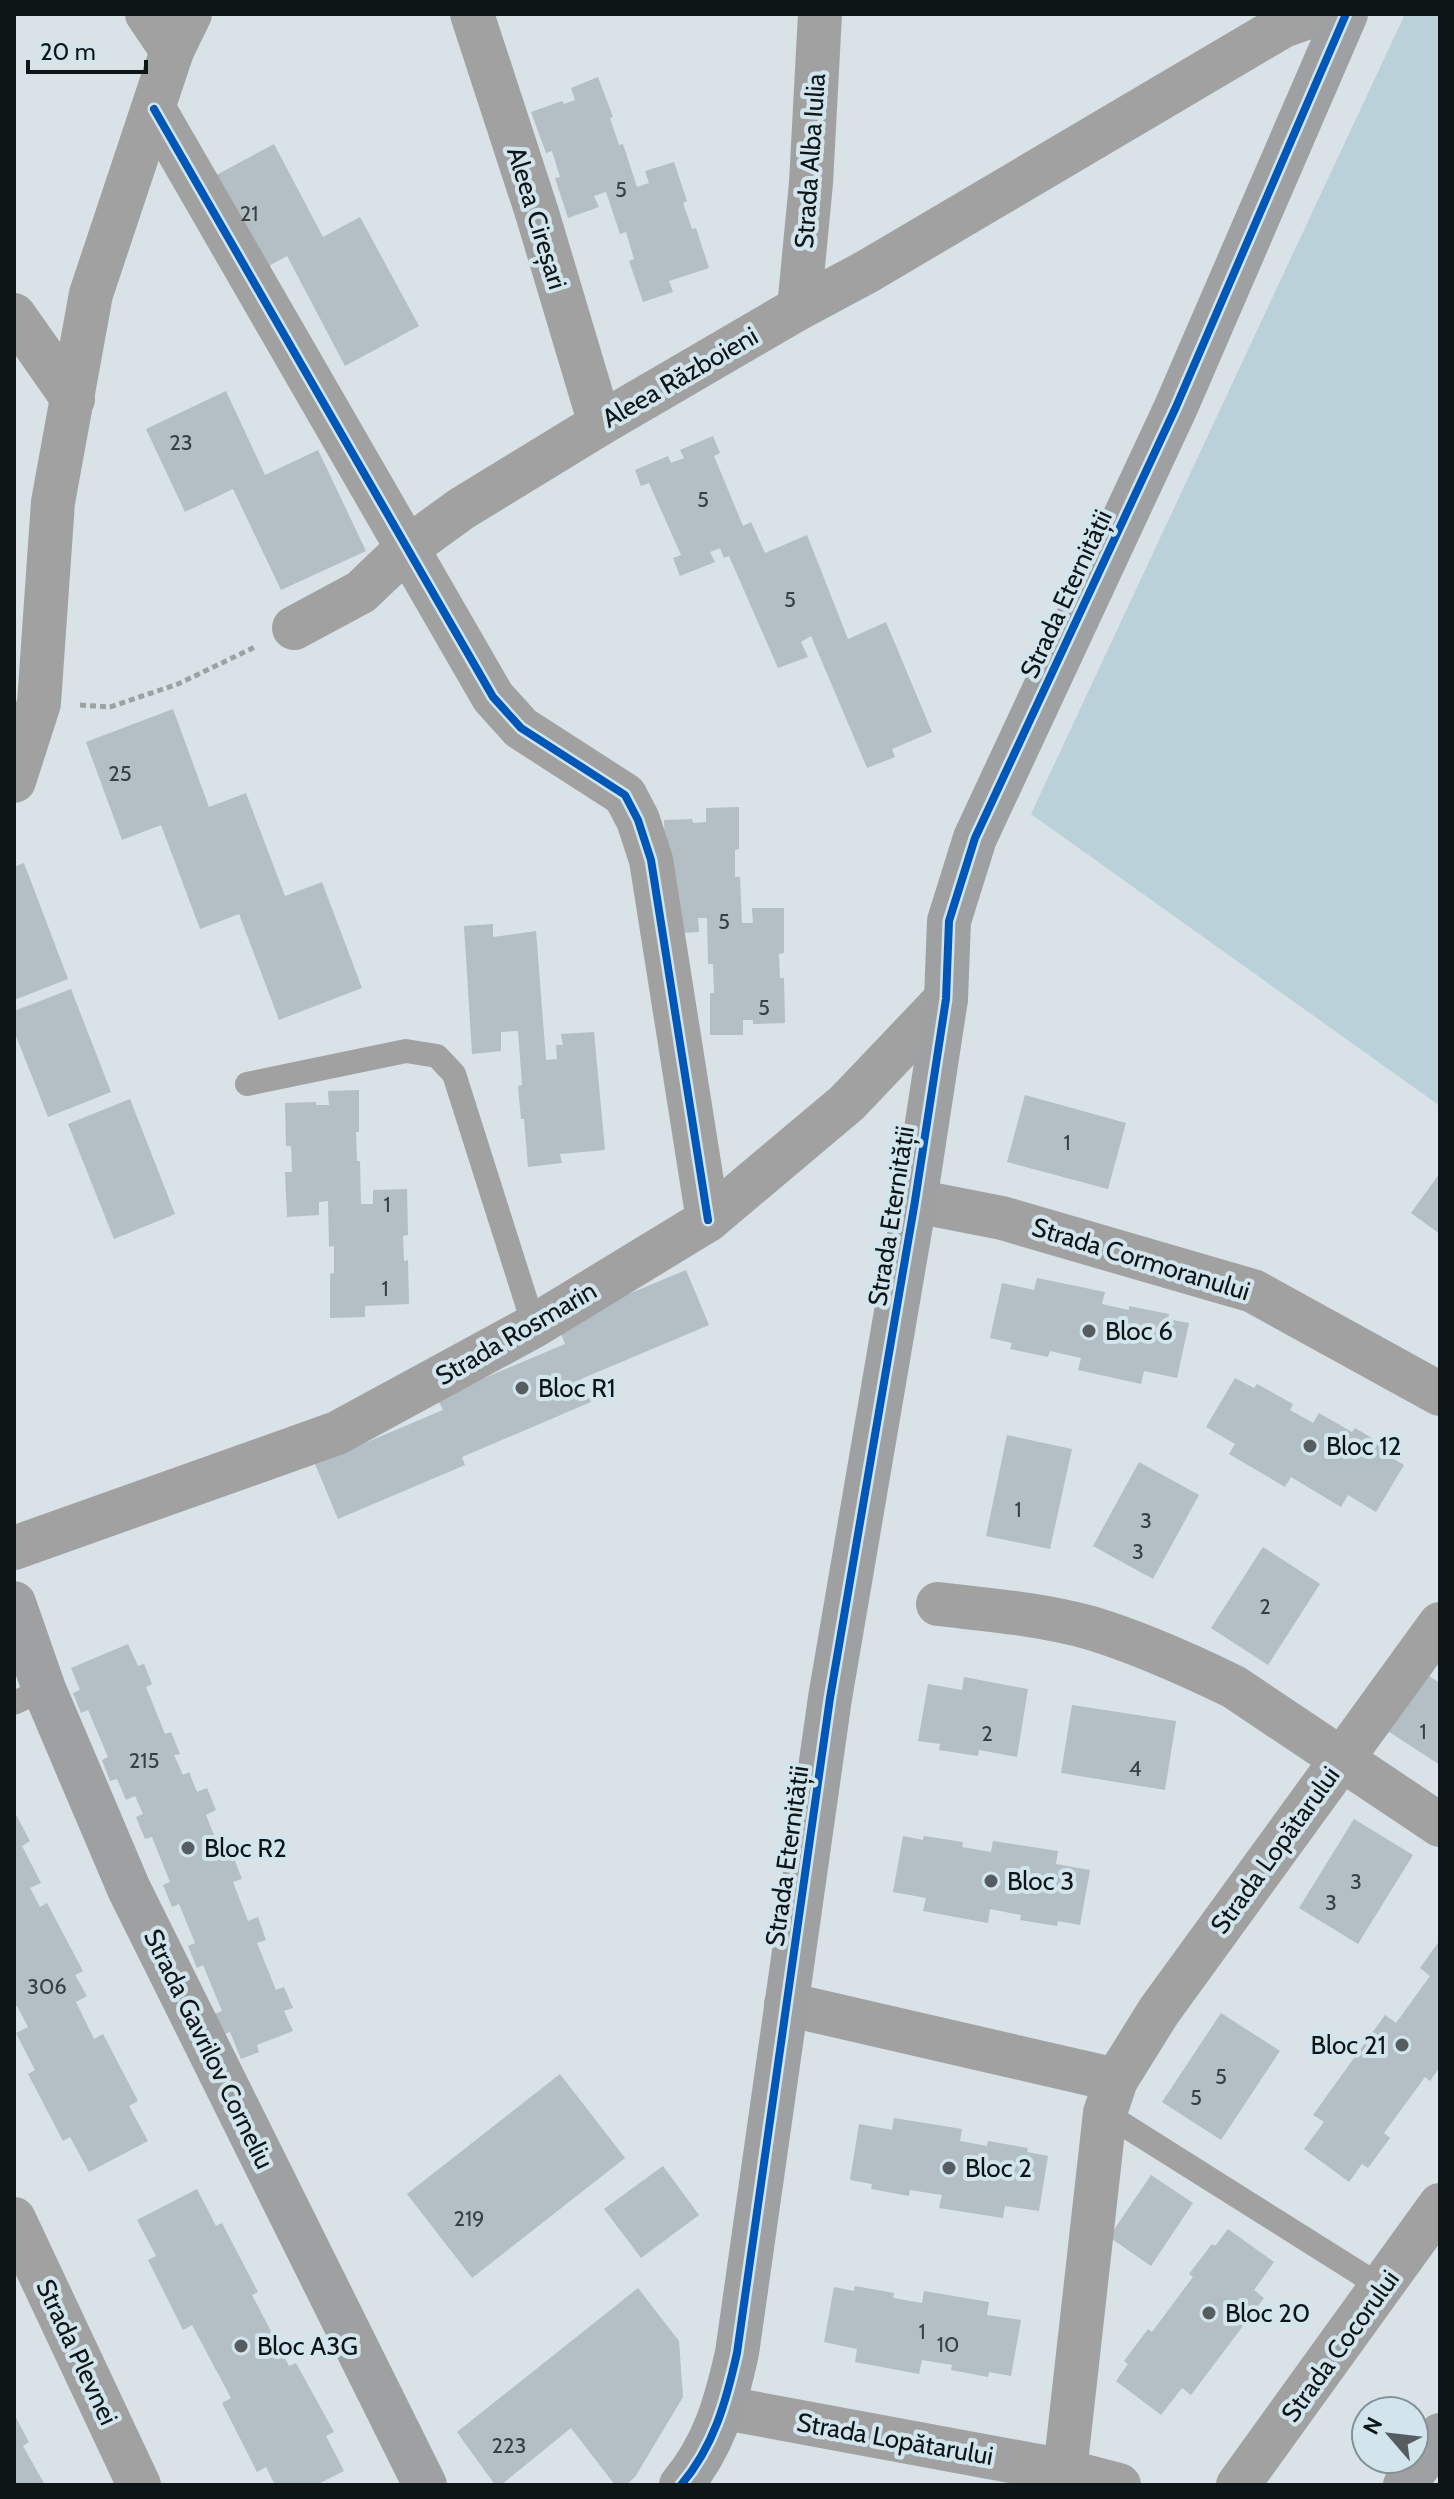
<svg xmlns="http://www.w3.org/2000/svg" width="1454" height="2499" font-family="Cabin,sans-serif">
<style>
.green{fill:#bbd1da}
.building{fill:#b3bfc4}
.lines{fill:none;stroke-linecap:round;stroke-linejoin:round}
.path{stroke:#9ea1a2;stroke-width:5;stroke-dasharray:6 4;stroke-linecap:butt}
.lane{stroke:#a1a1a1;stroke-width:24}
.street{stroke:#a1a1a1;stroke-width:44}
.secondary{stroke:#9fa0a1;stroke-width:44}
.cycleway-casing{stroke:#d2e5ed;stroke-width:13}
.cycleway{stroke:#0057b8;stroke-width:8}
.poi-dot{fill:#555d60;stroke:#d2e5ed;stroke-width:3}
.labels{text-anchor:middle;stroke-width:8;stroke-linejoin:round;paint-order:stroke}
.number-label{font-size:22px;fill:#374042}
.street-label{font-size:26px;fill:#0e1517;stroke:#d2e5ed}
.poi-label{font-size:26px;fill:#0e1517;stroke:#d2e5ed;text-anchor:start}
</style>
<rect width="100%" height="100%" fill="#d8e2e7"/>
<path class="green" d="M1405 14H1440V1106L1031 814Z"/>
<g class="building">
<path d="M598 77 613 117 610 118 619 145 623 144 637 187 649 183 645 171 674 162 687 201 683 203 692 229 696 228 709 268 669 281 673 292 643 302 629 261 634 259 626 232 620 234 606 192 594 196 599 207 568 218 555 178 560 177 552 151 546 153 531 112 562 101 564 104 575 100 571 88Z"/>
<path d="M274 144 323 237 360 217 419 326 345 366 287 256 247 278 198 185Z"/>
<path d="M226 391 265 475 318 450 366 551 281 590 233 489 185 512 146 429Z"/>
<path d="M713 436 720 453 714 456 743 526 751 522 765 553 807 535 848 639 886 622 932 732 892 749 895 757 867 768 811 636 801 642 808 657 778 668 729 556 724 558 720 548 710 552 715 562 680 576 673 558 681 555 649 483 641 486 635 470 668 456 671 463 684 458 680 450Z"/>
<path d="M173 709 209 807 246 793 285 896 322 882 362 988 279 1020 239 914 200 929 161 825 122 840 86 742Z"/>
<path d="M739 807V849L735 850V877H740L742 923H753L752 908H784V953L779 954 780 978H784L785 1023 753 1024V1020H743V1035H710V993H714L713 964H708L707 918H698L699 932 667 934 664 820 692 819 693 823 706 822V808Z"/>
<path d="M24 863 68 979 14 1000V867Z"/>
<path d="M493 924V937L536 931 546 1060 557 1059 556 1045H563L561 1034 594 1032 605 1150 560 1154 562 1163 528 1167 524 1119H521L518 1086 522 1085 518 1031 501 1032V1051L472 1054 464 926Z"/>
<path d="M71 989 111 1092 48 1117 14 1031V1011Z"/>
<path d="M359 1090V1132H356L357 1161H360L361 1204H373V1190L407 1189 408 1235 403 1236 404 1261 408 1260 409 1304 365 1306V1317L330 1318V1274L334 1273V1246L329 1247 328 1201 319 1202V1215L287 1217 285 1172H292L291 1146H286L285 1103 316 1102V1105H329L328 1091Z"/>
<path d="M1025 1095 1126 1123 1108 1189 1007 1162Z"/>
<path d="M130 1099 175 1214 114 1239 68 1124Z"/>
<path d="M1440 1173V1234L1411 1213Z"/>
<path d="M686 1270 709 1325 581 1379 591 1402 462 1457 465 1465 338 1519 315 1464 443 1410 437 1398 565 1344 557 1324Z"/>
<path d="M1037 1278 1105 1292 1102 1304 1129 1310V1306L1169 1314 1168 1319 1189 1323 1177 1378 1144 1371 1141 1384 1078 1370 1081 1358 1050 1351 1048 1357 1010 1349 1012 1343 990 1338 1002 1283 1034 1290Z"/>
<path d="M1235 1378 1254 1388 1257 1384 1293 1404 1290 1410 1313 1423 1319 1413 1352 1432 1355 1428 1389 1448 1385 1454 1404 1465 1376 1512 1348 1495 1341 1507 1291 1477 1285 1487 1229 1454 1235 1444 1206 1427Z"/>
<path d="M1007 1435 1072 1449 1050 1549 986 1536Z"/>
<path d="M1139 1462 1199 1495 1153 1579 1093 1546Z"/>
<path d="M1263 1547 1320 1584 1268 1665 1211 1628Z"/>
<path d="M128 1644 138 1666 144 1664 152 1684 146 1687 165 1734 171 1732 180 1754 174 1755 183 1775 189 1772 197 1792 207 1788 216 1810 206 1815 224 1860 233 1856 242 1879 233 1882 248 1921 258 1917 266 1940 257 1943 276 1990 284 1987 293 2008 284 2011 293 2031 257 2045 259 2052 241 2059 230 2032 222 2035 214 2014 222 2011 203 1965 197 1968 188 1946 195 1943 179 1904 172 1907 163 1885 170 1882 152 1837 145 1839 136 1817 143 1814 135 1796 126 1800 117 1779 110 1781 102 1760 108 1757 88 1710 81 1713 73 1693 80 1690 71 1668Z"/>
<path d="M1418 1669 1440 1683V1765L1380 1726Z"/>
<path d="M964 1677 1028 1689 1017 1757 979 1750 978 1756 939 1750 940 1744 918 1741 928 1684 962 1690Z"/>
<path d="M1072 1705 1176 1721 1165 1790 1061 1773Z"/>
<path d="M14 1811 30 1841 22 1846 41 1883 30 1888 40 1907 47 1903 83 1971 75 1975 87 1996 76 2002 94 2039 103 2034 138 2101 129 2106 148 2141 89 2172 70 2137 63 2141 28 2074 35 2070 16 2033 28 2027 17 2006 14 2008Z"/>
<path d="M1354 1819 1413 1855 1358 1944 1299 1908Z"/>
<path d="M903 1836 923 1840 924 1836 963 1842 962 1847 991 1852 993 1841 1058 1851 1056 1864 1090 1870 1080 1925 1058 1921 1057 1926 1020 1920 1021 1915 990 1909 988 1923 923 1911 926 1898 893 1892Z"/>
<path d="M1440 1940V2067L1430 2081 1425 2077 1384 2133 1390 2138 1368 2168 1362 2164 1349 2182 1304 2149 1324 2122 1313 2115 1385 2015 1396 2023 1430 1976 1420 1968Z"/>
<path d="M1221 2013 1280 2051 1221 2140 1162 2102Z"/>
<path d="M560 2074 625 2158 472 2278 407 2194Z"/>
<path d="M894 2118 962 2129 960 2141 987 2146 988 2141 1028 2148 1027 2152 1048 2156 1039 2211 1005 2206 1003 2218 939 2208 942 2195 910 2190 909 2196 871 2189 872 2184 850 2180 859 2124 892 2130Z"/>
<path d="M663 2166 699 2215 641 2258 604 2209Z"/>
<path d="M1151 2175 1193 2203 1151 2266 1109 2237Z"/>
<path d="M197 2189 216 2226 222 2223 258 2292 252 2295 289 2366 296 2363 334 2432 326 2436 344 2471 316 2485H275L266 2467 257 2472 222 2403 231 2398 192 2325 183 2330 148 2260 156 2256 137 2220Z"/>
<path d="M1228 2229 1274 2262 1254 2290 1264 2298 1191 2395 1182 2388 1161 2415 1116 2381 1128 2364 1124 2361 1148 2329 1152 2332 1193 2277 1189 2274 1212 2244 1215 2246Z"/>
<path d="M855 2286 894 2293 893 2298 922 2303 924 2291 989 2302 987 2315 1021 2320 1011 2376 989 2372 988 2377 951 2370 952 2365 922 2360 919 2374 855 2362 857 2349 824 2342 834 2287 854 2291Z"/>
<path d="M638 2288 679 2341 683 2397 635 2477 626 2485H615L571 2428 501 2485H495L457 2432Z"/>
<path d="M14 2414 29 2442 23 2446 45 2485H14Z"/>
</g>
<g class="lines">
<path class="path" d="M80 705 110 707 178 684 257 646"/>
<g class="lane">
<path d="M247 1084 406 1051 437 1056 454 1074 534 1326"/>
<path d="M14 1703 44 1689"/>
<path d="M1105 2113 1383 2288"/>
</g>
<g class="street">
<path d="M147 14 172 51"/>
<path d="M472 14 537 213 600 424"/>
<path d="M154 109 493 697 521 728 625 795 638 820 651 860 708 1220"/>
<path d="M799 308 811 183 820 14"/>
<path d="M14 315 73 399"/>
<path d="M294 628 361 592 406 549 461 509 600 424 799 308 868 271 1283 26 1317 14"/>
<path d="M14 781 39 703 53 502 91 294 172 51 190 14"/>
<path d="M915 1201 1002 1218 1253 1291 1440 1394"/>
<path d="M14 1548 337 1433 534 1326 708 1220 847 1103 946 999"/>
<path d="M938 1604C989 1610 1042 1614 1091 1628 1137 1642 1191 1666 1234 1687L1440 1825"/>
<path d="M786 2004 1116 2080"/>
<path d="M14 2219 139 2485"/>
<path d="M725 2408 1065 2471 1119 2485"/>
<path d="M1065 2471 1105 2113 1116 2080 1159 2011 1440 1624"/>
<path d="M1238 2485 1440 2205"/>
</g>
<g class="secondary">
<path d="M14 1603 44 1689 129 1889 425 2485"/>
<path d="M681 2485C714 2446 726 2402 737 2353L830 1698 915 1201 946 999 949 921 975 838 1176 407 1346 14"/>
<path d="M1405 2485 1440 2435"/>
</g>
<defs>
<g id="cycleway">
<path d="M154 109 493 697 521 728 625 795 638 820 651 860 708 1220"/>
<path d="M681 2485C714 2446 726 2402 737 2353L830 1698 915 1201 946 999 949 921 975 838 1176 407 1346 14"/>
</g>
</defs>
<use href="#cycleway" class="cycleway-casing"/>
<use href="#cycleway" class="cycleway"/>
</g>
<g class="poi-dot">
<circle cx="1089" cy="1331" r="8"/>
<circle cx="522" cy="1388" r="8"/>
<circle cx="1310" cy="1446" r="8"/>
<circle cx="188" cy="1848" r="8"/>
<circle cx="991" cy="1881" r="8"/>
<circle cx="1402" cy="2045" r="8"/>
<circle cx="949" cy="2168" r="8"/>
<circle cx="1209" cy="2313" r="8"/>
<circle cx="241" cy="2346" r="8"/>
</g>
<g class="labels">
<g class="number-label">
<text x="621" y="197">5</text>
<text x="249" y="221">21</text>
<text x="181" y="450">23</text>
<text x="703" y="507">5</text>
<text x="790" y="607">5</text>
<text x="120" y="781">25</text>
<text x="724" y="929">5</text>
<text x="764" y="1015">5</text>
<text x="1067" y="1150">1</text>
<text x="387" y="1212">1</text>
<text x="385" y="1296">1</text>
<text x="1018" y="1517">1</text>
<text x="1146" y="1528">3</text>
<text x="1138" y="1559">3</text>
<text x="1265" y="1614">2</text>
<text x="1423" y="1739">1</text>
<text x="987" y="1741">2</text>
<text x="144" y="1768">215</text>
<text x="1135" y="1776">4</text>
<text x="1356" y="1889">3</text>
<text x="1331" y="1910">3</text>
<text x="47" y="1994">306</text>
<text x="1221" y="2084">5</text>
<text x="1196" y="2105">5</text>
<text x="469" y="2226">219</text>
<text x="922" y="2339">1</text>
<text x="948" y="2352">10</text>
<text x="509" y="2453">223</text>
</g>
<g class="street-label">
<text transform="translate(810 161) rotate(-86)" y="9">Strada Alba Iulia</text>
<text transform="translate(537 218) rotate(73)" y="9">Aleea Cireșari</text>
<text transform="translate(680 377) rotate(-30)" y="9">Aleea Războieni</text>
<text transform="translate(1066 594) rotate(-65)" y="9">Strada Eternității</text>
<text transform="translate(891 1216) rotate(-81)" y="9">Strada Eternității</text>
<text transform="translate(1141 1259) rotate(17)" y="9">Strada Cormoranului</text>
<text transform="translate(516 1333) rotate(-30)" y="9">Strada Rosmarin</text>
<text transform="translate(1275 1850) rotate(-54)" y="9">Strada Lopătarului</text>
<text transform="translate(787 1856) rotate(-82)" y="9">Strada Eternității</text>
<text transform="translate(209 2049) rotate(64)" y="9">Strada Gavrilov Corneliu</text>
<text transform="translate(1340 2346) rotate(-54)" y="9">Strada Cocorului</text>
<text transform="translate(77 2352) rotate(65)" y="9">Strada Plevnei</text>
<text transform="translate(895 2439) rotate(10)" y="9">Strada Lopătarului</text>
</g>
<g class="poi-label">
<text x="1105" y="1340">Bloc 6</text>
<text x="538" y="1397">Bloc R1</text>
<text x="1326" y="1455">Bloc 12</text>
<text x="204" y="1857">Bloc R2</text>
<text x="1007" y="1890">Bloc 3</text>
<text x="1386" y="2054" text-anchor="end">Bloc 21</text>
<text x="965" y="2177">Bloc 2</text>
<text x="1225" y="2322">Bloc 20</text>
<text x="257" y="2355">Bloc A3G</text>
</g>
</g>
<rect width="1454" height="2499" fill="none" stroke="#0e1517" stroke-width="32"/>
<g transform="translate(1390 2435) rotate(298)"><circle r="38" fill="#d2e5ed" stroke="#849297" stroke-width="2"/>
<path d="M0-6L14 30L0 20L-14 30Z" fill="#555d60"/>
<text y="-12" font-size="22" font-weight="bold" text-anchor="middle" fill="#0e1517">N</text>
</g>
<path d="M28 60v12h118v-12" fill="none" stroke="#0e1517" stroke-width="4"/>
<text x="40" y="60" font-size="24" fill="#0e1517" stroke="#d2e5ed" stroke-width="6" paint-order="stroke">20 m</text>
</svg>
